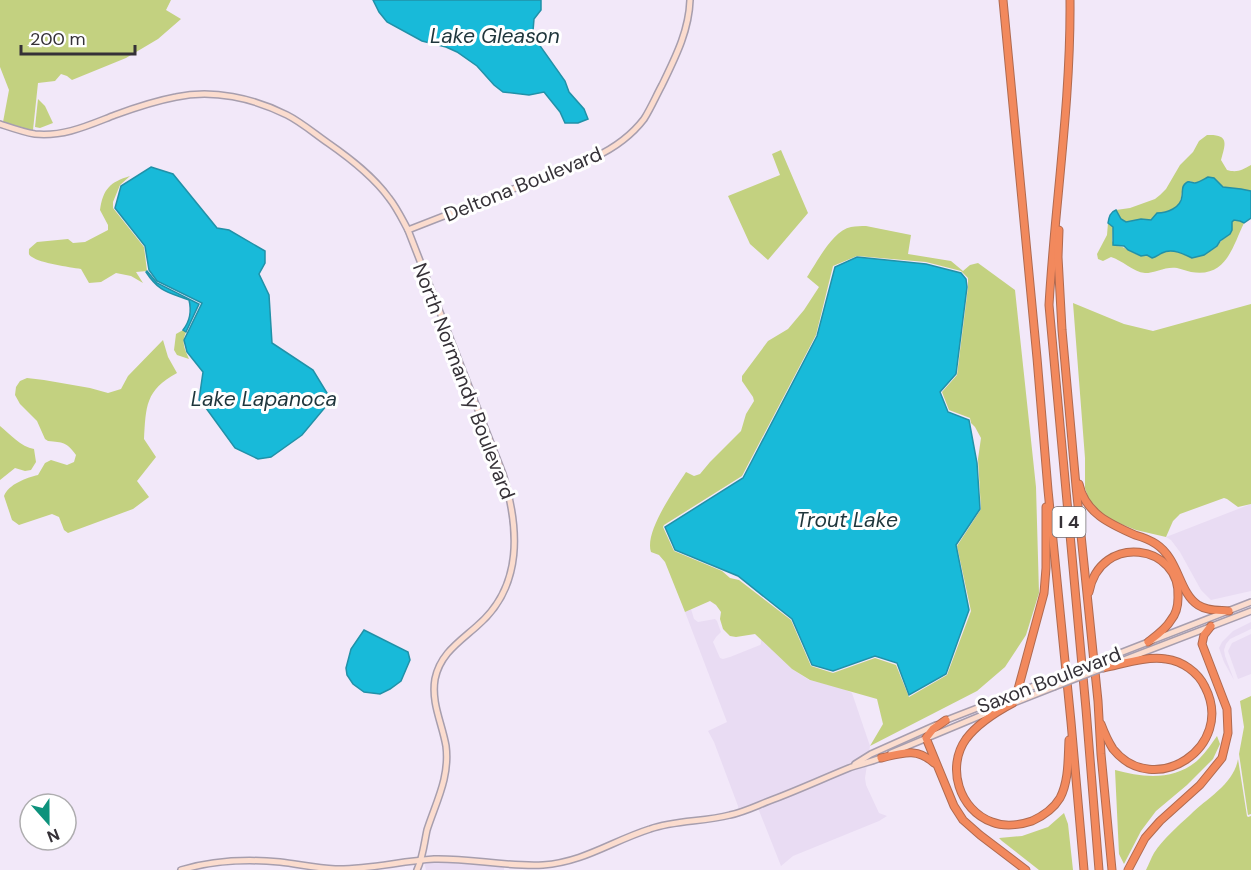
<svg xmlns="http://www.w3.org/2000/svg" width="1251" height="870" font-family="'DM Sans',sans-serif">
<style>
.built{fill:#e9dcf3}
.green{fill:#c3d180;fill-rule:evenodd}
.water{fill:#18bad9;stroke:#2191a8;stroke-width:1.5}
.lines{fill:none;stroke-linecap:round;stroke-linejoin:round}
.secondary-casing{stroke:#a79eae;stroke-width:8}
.highway-casing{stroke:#b06a50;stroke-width:9}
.secondary{stroke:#fbdcce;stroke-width:5}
.highway{stroke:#f2895d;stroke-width:7}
.secondary-bridge-casing{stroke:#a79eae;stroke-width:8;stroke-linecap:butt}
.secondary-bridge{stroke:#fbdcce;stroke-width:5}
.labels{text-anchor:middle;stroke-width:6;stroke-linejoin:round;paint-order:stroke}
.shield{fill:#fff;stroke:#726f73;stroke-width:1.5}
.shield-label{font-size:18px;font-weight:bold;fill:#353137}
.street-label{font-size:20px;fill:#353137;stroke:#fff}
.water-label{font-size:21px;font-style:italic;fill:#1f363c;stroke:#fff}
</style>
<rect width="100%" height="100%" fill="#f2e8f9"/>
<g class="built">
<path d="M1251 504V591L1211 600 1201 590 1180 552 1171 540 1166 537Z"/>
<path d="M691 609 694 619 698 622 715 619 717 621 721 632 716 637 713 642 720 658 723 659 730 657 760 645 761 644V639L792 669 809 680 842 688 852 693 870 746 869 752 849 766 739 811 738 806 714 742 708 731 727 722 685 612Z"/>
<path d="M1251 622V629L1230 639 1226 644 1224 650 1225 656 1234 680 1224 662 1219 648 1222 642 1233 631Z"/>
<path d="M1251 634V674L1238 679 1228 651 1232 643Z"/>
<path d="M867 765 865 778 866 785 879 813 887 816 879 821 793 856 781 866 758 808 853 769Z"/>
<path d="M444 861 504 867V870H426L424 862Z"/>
</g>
<g class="green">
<path d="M0 0H171L166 10 181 19 158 39 126 58 72 80 67 76 61 74 55 81 38 83 33 130 30 131 3 122 9 90 0 67Z"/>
<path d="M38 99 45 106 53 123 40 128 35 127Z"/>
<path d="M1207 135C1229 134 1226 143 1221 160L1227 170C1237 173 1242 170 1251 165V191C1247 191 1244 189 1241 189 1229 187 1223 192 1216 180L1196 183 1189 181 1182 192 1180 203 1175 208 1151 220 1141 219 1126 222 1121 219 1116 210 1130 208 1155 199 1160 195 1166 189 1180 165 1193 152 1199 141Z"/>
<path d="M781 150 808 213 768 260 750 244 728 196 780 175 772 154Z"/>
<path d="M130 176 120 185 113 202V208L144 247 147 271 136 272 143 283 131 276 116 273 101 282 89 283 81 269C69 267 40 263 32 257 28 255 29 253 29 249L37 242 68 239 73 243 85 242 108 230V225L100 210C103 189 110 182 130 176Z"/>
<path d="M1234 220 1240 221 1244 223C1232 248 1226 278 1191 272 1186 271 1182 269 1177 268 1166 266 1155 273 1145 273 1133 272 1122 260 1111 257L1103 261 1098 259 1097 254 1107 235 1108 223 1113 227 1112 241 1116 246C1125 246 1128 251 1136 254 1143 256 1146 254 1152 258 1156 257 1158 255 1162 253 1171 248 1184 254 1192 258 1201 255 1209 253 1216 247 1220 243 1221 240 1226 237L1232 222Z"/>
<path d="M866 226 911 235 908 254 951 261 963 271 970 265 978 263 1015 290 1036 487 1039 593 1026 635 1005 667 977 691 870 746 883 724 877 699 810 680 792 669 755 634 736 637 730 636 723 629 720 619 721 612 716 605 710 601 685 612 665 562 659 555 651 552C644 532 675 489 686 472L694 476 700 474 710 462 741 431 746 414 754 401 753 397 742 381V376L768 341 788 329 804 310 819 287 807 277C817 262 833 230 851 227 856 226 861 226 866 226ZM857 256 926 262 961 271 968 278V287L957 375 942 392 949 410 970 418 971 423 975 427 981 438 978 459 981 509 957 546 971 611 947 675 909 697 896 665 875 658 833 673 811 666 791 620 739 580 730 578 722 571 674 551 663 527 664 525 742 476 816 335 833 266Z"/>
<path d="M1073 303 1124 324 1153 331 1251 304V504L1238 507 1227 499 1224 498 1180 514 1173 521 1166 537 1136 530 1116 522 1100 513 1090 503 1085 488V458Z"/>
<path d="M183 330 186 332C181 344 185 349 189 359L177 355 174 350 176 334Z"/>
<path d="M163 340 168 357 177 373C145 390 146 407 144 439L156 457 137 481 149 497 133 509 68 533 64 530 59 517 52 514 19 525 12 520 4 496C9 484 26 478 38 475L45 463 51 460 67 465 74 462 76 455C66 441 63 443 48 441L45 439 37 421 20 404 15 395 16 387 20 381 27 378 44 380 90 388 108 393 121 389 128 376Z"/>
<path d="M0 426C10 434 21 447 34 449L36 462 31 470 25 471 15 468 0 480Z"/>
<path d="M1251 696V814L1248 815 1239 754 1244 727 1240 701Z"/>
<path d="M1217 736 1220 744 1213 759 1187 785 1156 811 1141 831 1124 864 1119 854 1115 770C1144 778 1177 781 1200 758 1206 752 1212 743 1217 736Z"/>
<path d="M1238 759 1247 816 1248 817 1251 816V870H1146C1149 864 1151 858 1154 853 1163 839 1178 826 1190 815 1207 798 1234 784 1238 759Z"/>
<path d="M1064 813 1068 824 1073 870H1039L1002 841 999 838 1022 836 1048 827Z"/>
</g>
<g class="water">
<path d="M373 0H541V10L534 19 533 31 538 43 565 81 569 92 584 109 588 119 578 123H565L560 112 544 92 529 95 503 92 494 85 477 66 457 52 446 47 422 41 387 22 379 12Z"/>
<path d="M151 167 173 174 217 228 229 230 265 251V263L259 274 269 295 272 343 313 370 327 393V405L302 435 271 457 258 459 235 448 206 408 199 400 203 372 187 352 184 340 202 303 157 281 149 270 145 246 115 208 121 186Z"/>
<path d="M1208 177 1214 178 1223 187 1241 189 1251 191V218L1244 223 1240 221 1234 220 1232 222V230L1230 234 1220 241 1217 246 1204 255 1192 258C1184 254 1172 248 1162 253 1158 255 1156 257 1152 258L1147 255 1141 256 1128 250 1124 246 1113 245V227L1108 223C1109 217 1110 212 1116 210L1121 219 1126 222 1141 219 1151 220 1157 213C1167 213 1181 208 1182 196 1183 191 1181 186 1186 183 1189 180 1191 183 1195 183 1200 182 1204 179 1208 177Z"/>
<path d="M857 257 926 264 961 273 966 279 967 287 956 374 940 392 948 412 969 420 977 463 980 509 956 545 969 610 946 674 909 695 897 663 875 656 833 671 812 665 792 619 738 576 675 550 665 527 743 478 817 336 835 267Z"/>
<path d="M147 271 157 283 199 304 186 332 183 330C190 321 192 312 189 300 168 292 159 292 146 272Z"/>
<path d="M364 630 408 652 410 660 401 681 390 689 380 694 364 692 353 684 347 675 346 668 351 649Z"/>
</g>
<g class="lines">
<defs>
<g id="secondary">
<path d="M0 124C12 128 23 132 35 134 64 137 89 125 115 115 134 108 155 101 176 97 213 89 253 98 287 115 301 122 315 134 328 143 351 159 373 176 389 198 397 208 402 219 408 230L503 474C519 527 524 586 477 626 459 642 440 654 435 679 431 703 442 723 446 746 450 777 436 802 427 830 424 844 423 857 417 870"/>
<path d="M408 230 595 157C614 148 631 136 644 119 651 108 656 96 662 85 675 58 689 31 690 0"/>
<path d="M1102 660 1251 602"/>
<path d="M1121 661 1251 611"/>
<path d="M1011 704 1054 687"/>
<path d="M944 721 1057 677"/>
<path d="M891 753 999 708"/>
<path d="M855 764 871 754 936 725"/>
<path d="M181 870C214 860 247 859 280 862 298 864 316 868 335 869 368 870 400 861 434 859 470 858 506 867 543 865 584 862 612 841 650 829 676 820 704 822 730 815 744 812 756 806 769 801 796 791 822 779 849 768 860 764 872 762 883 757"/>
</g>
<g id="highway">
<path d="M1003 0 1037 358 1048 490 1071 722 1084 870"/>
<path d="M1070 0C1071 102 1055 203 1049 305L1086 709 1099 870"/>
<path d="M1059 230 1058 257 1062 330 1076 486 1098 701 1101 754 1112 870"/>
<path d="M1079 484C1085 513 1110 524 1135 535 1142 537 1150 540 1156 544 1179 559 1179 593 1198 605 1207 611 1218 610 1229 611"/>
<path d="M1089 592C1100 532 1182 544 1178 598 1178 606 1176 614 1171 620 1166 629 1156 636 1148 642"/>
<path d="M1017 693 1044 593 1046 568V507"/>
<path d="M1013 703C996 712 978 723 966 739 946 767 959 810 992 822 1004 827 1020 825 1032 821 1043 816 1054 808 1060 798 1069 781 1068 758 1069 740"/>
<path d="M946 720 933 729 926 738 954 806 963 820 980 835 1026 870"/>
<path d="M1101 724C1104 732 1108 741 1113 749 1154 800 1236 747 1205 687 1198 672 1182 661 1166 659 1146 656 1123 664 1103 668"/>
<path d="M881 758C902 753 917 747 934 763"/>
<path d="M1128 870 1145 838 1160 821 1200 785 1222 758 1228 733 1227 709 1202 644 1204 635 1211 626"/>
</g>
</defs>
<use href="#secondary" class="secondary-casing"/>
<use href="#highway" class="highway-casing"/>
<use href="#secondary" class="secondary"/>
<use href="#highway" class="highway"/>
<defs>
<g id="secondary-bridge">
<path d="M1057 677 1102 660"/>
<path d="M1054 687 1103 668"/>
</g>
</defs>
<use href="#secondary-bridge" class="secondary-bridge-casing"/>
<use href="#secondary-bridge" class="secondary-bridge"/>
</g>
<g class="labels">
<rect class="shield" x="1052.5" y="507" width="33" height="30" rx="4.5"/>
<g class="shield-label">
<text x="1069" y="528">I 4</text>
</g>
<g class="street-label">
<text transform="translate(523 184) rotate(-22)" y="7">Deltona Boulevard</text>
<text transform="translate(464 381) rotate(69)" y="7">North Normandy Boulevard</text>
<text transform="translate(1049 680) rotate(-21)" y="7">Saxon Boulevard</text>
</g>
<g class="water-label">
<text x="495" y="43">Lake Gleason</text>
<text x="264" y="406">Lake Lapanoca</text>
<text x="847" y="527">Trout Lake</text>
</g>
</g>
<g transform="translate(48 822) rotate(159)"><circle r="28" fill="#ffffff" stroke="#aeadaf" stroke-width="1.5"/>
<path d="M0-4.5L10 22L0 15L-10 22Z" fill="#0d927c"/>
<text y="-9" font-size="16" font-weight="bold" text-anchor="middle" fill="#353137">N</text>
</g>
<path d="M21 45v9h114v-9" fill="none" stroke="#353137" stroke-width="3"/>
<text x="30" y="45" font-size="18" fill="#353137" stroke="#ffffff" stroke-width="4.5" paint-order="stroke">200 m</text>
</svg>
